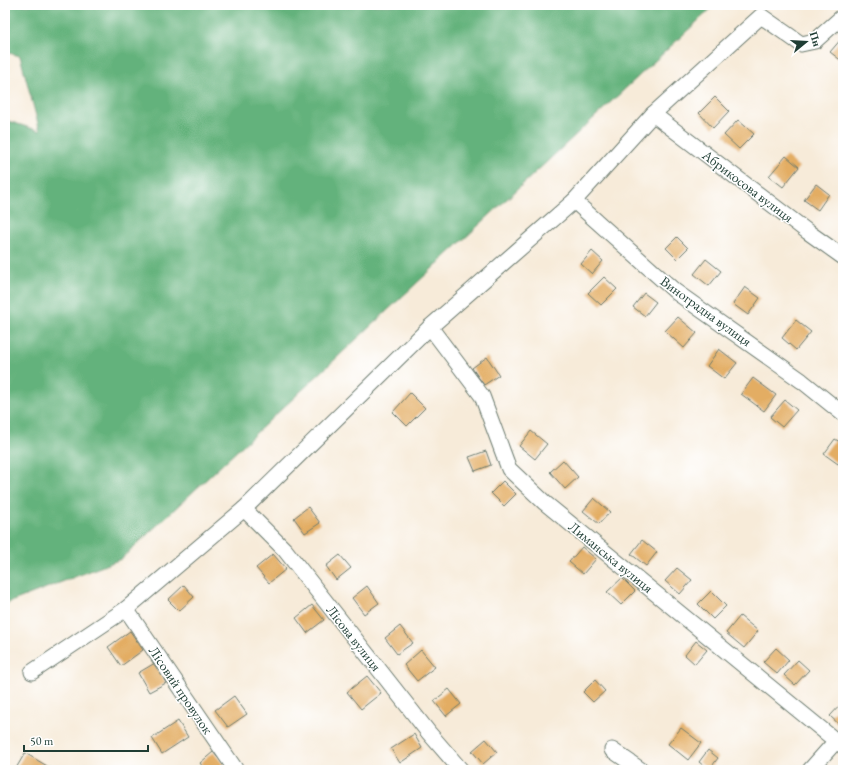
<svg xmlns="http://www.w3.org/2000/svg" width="848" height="775" font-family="'EB Garamond',serif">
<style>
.forest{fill:#64b27c;stroke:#427858}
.building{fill:#e3ad64}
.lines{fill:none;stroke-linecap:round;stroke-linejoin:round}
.street-casing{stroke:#6b7a6e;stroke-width:17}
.street{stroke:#fff;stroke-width:15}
.labels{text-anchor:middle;stroke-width:3;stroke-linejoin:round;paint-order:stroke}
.street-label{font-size:14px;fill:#1f3d34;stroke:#fff}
</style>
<rect width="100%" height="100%" fill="#fff"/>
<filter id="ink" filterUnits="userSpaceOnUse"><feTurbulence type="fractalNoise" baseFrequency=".025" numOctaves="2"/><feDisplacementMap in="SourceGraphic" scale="8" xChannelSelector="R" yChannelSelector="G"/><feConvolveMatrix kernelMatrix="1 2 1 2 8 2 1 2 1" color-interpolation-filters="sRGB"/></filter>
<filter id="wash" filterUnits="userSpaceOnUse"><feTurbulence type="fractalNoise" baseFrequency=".012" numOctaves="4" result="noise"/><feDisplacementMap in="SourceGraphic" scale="16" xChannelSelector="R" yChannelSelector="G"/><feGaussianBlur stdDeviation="0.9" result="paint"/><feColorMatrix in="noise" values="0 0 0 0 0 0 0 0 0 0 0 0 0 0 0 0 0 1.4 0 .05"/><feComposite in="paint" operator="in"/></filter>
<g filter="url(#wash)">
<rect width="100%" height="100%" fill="#f7ebd9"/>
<path class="forest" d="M5 5H715L121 559 5 604V120L40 131 20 56 5 52Z"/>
<g id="blocks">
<g class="building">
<path d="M842 38 843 39V62L830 52Z"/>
<path d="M715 97 729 111 713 128 699 113Z"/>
<path d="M738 120 754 134 739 149 724 135Z"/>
<path d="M786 156 799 167 783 187 769 176Z"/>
<path d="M816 184 829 194 818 210 804 200Z"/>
<path d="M677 237 688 248 677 259 666 248Z"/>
<path d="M592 251 603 261 592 274 581 264Z"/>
<path d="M706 259 721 271 709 286 694 274Z"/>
<path d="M604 277 617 289 601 305 588 293Z"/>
<path d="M745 287 760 298 748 315 733 304Z"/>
<path d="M644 293 656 302 645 316 633 307Z"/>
<path d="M678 317 697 333 684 348 665 331Z"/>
<path d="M796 320 811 332 796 350 782 338Z"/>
<path d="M719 349 737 363 724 379 707 366Z"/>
<path d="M487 357 499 375 484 385 472 368Z"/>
<path d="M753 378 776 395 764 411 741 394Z"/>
<path d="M410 393 425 408 407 426 393 412Z"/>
<path d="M785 400 797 410 782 427 770 417Z"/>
<path d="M531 431 547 444 535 459 519 446Z"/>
<path d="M835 439 843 444V458L838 464 824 454Z"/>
<path d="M486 451 491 465 475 471 469 457Z"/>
<path d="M563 460 578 477 565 489 550 472Z"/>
<path d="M503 481 516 494 504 506 491 493Z"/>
<path d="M594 498 610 512 599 524 583 511Z"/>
<path d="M308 507 320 523 305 533 294 518Z"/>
<path d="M642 540 657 552 646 566 631 554Z"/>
<path d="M582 547 596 559 583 574 569 562Z"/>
<path d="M273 554 286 569 269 583 256 568Z"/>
<path d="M340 555 351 568 336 580 326 566Z"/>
<path d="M677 568 692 580 680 594 665 581Z"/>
<path d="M622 578 635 591 621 605 607 592Z"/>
<path d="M184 585 194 597 179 611 168 600Z"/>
<path d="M367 586 379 603 364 614 352 598Z"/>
<path d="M711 591 726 606 713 619 698 604Z"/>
<path d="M312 605 324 620 307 633 296 618Z"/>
<path d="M740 616 758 631 744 648 726 633Z"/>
<path d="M400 626 413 643 397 654 385 638Z"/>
<path d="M130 631 143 650 121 666 108 647Z"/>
<path d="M696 641 707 650 695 664 685 655Z"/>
<path d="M776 648 789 660 777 674 763 662Z"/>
<path d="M421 650 435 667 417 681 404 665Z"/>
<path d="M798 660 809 670 795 685 784 675Z"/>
<path d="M155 663 166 683 149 692 138 673Z"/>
<path d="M367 676 381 693 361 709 347 692Z"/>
<path d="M595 680 605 691 593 702 583 692Z"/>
<path d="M449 689 461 704 446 716 434 701Z"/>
<path d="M234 696 247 714 228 727 215 710Z"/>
<path d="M843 702V728L830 716Z"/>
<path d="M178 721 188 737 162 754 152 738Z"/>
<path d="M681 728 701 743 688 760 668 744Z"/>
<path d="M414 734 422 748 400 763 391 749Z"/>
<path d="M486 739 497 752 483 764 472 751Z"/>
<path d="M708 750 718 758 709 770 699 762Z"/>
<path d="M213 752 225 766 220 770H205L200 763Z"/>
<path d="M25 753 54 770H15Z"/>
</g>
</g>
</g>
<g filter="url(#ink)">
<use href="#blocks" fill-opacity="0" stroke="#6b7a6e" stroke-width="1"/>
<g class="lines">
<defs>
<g id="street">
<path d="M653 114 808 232 843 257"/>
<path d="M574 201 676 292 802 381 843 414"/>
<path d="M430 327 482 396 509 469 545 503 836 741 843 746"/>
<path d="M244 509 285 550 429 733 461 770"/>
<path d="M126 609 236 770"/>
<path d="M32 672 126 609 244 509 430 327 574 201 653 114 761 16 801 44 815 41 843 16"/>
<path d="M612 750 641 770"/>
<path d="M810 770 836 741"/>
</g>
</defs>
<use href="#street" class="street-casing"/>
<use href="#street" class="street"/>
</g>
</g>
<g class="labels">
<g class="street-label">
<text transform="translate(748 186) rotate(37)" y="5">Абрикосова вулиця</text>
<text transform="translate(706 311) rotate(36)" y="5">Виноградна вулиця</text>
<text transform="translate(611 557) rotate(39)" y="5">Лиманська вулиця</text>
<text transform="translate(354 638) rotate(52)" y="5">Лісова вулиця</text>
<text transform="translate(181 690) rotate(56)" y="5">Лісовий провулок</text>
</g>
</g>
<rect width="848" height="775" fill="none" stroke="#fff" stroke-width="20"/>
<g transform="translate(806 42) rotate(72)" stroke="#ffffff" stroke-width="3" paint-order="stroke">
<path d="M0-3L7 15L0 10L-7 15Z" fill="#1f3d34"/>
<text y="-6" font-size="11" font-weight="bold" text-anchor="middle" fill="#1f3d34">Пн</text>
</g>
<path d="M24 745v6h124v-6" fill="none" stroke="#1f3d34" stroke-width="2"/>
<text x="30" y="745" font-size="12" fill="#1f3d34" stroke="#ffffff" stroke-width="3" paint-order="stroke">50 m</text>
</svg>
